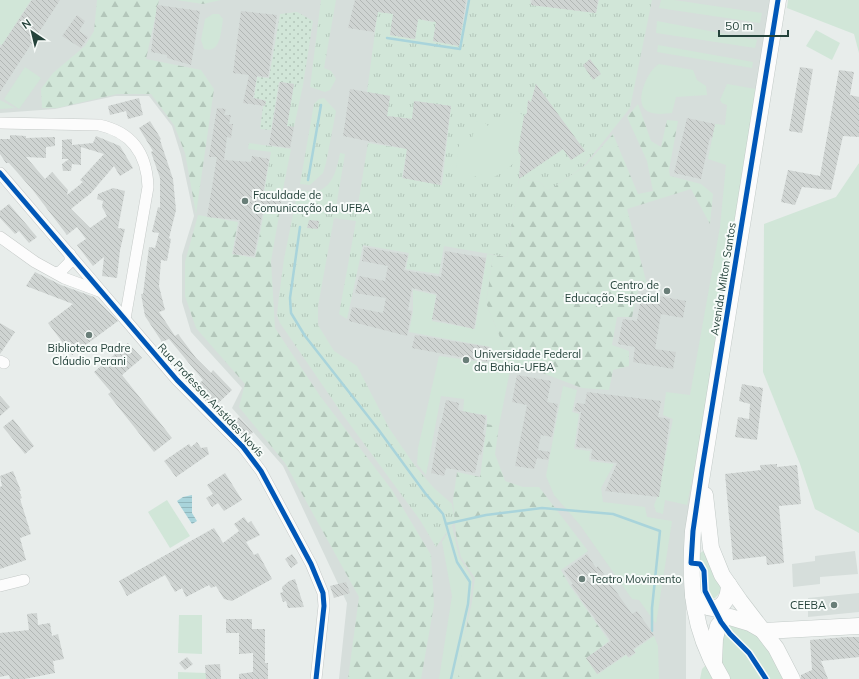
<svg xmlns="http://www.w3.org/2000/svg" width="859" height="679" font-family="Mulish,sans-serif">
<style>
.built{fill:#d6dedb}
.grass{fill:url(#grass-tufts);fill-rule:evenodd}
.forest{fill:url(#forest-firs)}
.park{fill:#d1e6d8}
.garden{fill:url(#garden-dots)}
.water{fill:url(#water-rules)}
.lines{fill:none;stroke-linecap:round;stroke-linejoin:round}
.stream{stroke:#a9d4db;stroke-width:2.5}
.building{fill:url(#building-back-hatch)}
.street-casing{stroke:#c5cac8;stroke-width:12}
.secondary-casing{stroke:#c3cbc8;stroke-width:17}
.street{stroke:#fcfcfc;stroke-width:11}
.secondary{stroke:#fcfcfc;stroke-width:16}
.cycleway-casing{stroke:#f7fbf9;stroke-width:8}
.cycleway{stroke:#0057b8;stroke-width:5}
.poi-dot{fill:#697e78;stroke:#f7fbf9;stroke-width:1.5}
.labels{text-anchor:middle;stroke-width:4;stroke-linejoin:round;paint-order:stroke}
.poi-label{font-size:11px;fill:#24423a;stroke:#f7fbf9;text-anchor:start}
.street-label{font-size:11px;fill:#24423a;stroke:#f7fbf9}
</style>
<defs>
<pattern id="grass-tufts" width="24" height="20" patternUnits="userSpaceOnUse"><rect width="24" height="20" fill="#d1e6d8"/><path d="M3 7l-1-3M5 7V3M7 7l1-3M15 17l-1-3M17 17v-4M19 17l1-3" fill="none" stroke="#b3c6ba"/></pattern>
<pattern id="forest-firs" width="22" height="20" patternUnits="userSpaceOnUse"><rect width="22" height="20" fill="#d1e6d8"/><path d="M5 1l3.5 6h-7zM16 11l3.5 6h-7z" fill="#b3c6ba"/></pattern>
<pattern id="garden-dots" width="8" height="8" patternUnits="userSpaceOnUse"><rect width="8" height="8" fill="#d1e6d8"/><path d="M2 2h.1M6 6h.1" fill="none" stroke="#b3c6ba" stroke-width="1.8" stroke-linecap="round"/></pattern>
<pattern id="water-rules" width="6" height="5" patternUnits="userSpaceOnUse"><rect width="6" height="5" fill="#a9d4db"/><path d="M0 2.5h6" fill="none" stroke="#91b7bd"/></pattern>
<pattern id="building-back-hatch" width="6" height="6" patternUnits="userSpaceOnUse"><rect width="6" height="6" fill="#cfd4d2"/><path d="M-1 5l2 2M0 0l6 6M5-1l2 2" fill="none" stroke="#b2b7b5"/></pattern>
</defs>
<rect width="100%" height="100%" fill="#e8edeb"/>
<g class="built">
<path d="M0 0H772L686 562V679H339L347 603 283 466 232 408 242 388 191 332 182 302V255L194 216 181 155 172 126 149 96H115L55 109 0 113Z"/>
<path d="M855 551 858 574 820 577V584L793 587 792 564 815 561V556Z"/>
<path d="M859 593V612L808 617V598Z"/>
</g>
<g class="grass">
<path d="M321 0H336L324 68 331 71 336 79 330 90 325 92 310 87Z"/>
<path d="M470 0H530L531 5 596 13 599 0H652L630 108 583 167 548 191 540 182 519 179 507 257 444 246 439 274 406 269 409 253 363 245 347 319 339 314 356 221 334 218 318 306V325L334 351 357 366 389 428 415 466 434 488 452 504 455 521 436 547 420 520 343 415 280 323 277 315 278 304 284 259 298 190C303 190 309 192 314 192 333 189 337 168 340 153L345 154 336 207 357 211 368 143 407 149 402 178 442 185 451 106 415 101 412 119 387 116 390 96 367 92 379 2 382 13H388L395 4 390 35 415 39 420 9 424 10 422 20 433 22 435 10 438 11 433 41 459 46 462 27ZM536 84 584 151 571 160 563 149 519 178 524 116 527 113 528 100 531 102Z"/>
<path d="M294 84 303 85 294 127 287 126Z"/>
<path d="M324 98 336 111 326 163 323 173 310 185 300 184 314 104 319 99Z"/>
<path d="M249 143 291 149 282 194 264 193 271 152 248 149Z"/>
</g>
<g class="forest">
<path d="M97 0H159L146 59 201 70 214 89 196 214 185 153 174 125 151 94H117L57 108H42L41 89 53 73 85 46 94 31Z"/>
<path d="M176 0H221L203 4Z"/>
<path d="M638 104 651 141 661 147 667 120 678 121 669 170 670 176 701 184 713 194 710 224 691 189 627 209 648 288 639 286 632 317H617L612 345 629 351V366L613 370 609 390 582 388 532 369 513 370 486 303 493 255 507 257 519 179 540 182 548 191 585 166 613 134 638 194 653 191 647 161 627 117Z"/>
<path d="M265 208 280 210 271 261 275 328 320 396 392 490 431 555 434 605 421 679H348L359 597 285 463 239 407 245 384 196 328 185 296V262L198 215 238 222 232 254 255 258Z"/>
<path d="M487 424 499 426 495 454 505 481 523 487H539L588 551 561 570 570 586 609 641 587 658 598 675 594 679H455L472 602 475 578 461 557 456 535 453 500 457 472 480 477Z"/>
</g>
<g class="park">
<path d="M0 0H31L2 45 0 44Z"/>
<path d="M661 0H674L762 13 760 23 659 8Z"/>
<path d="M788 0H859V53L854 34 787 8Z"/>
<path d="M213 14H219L223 19C221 31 221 54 204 49L201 40 205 19Z"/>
<path d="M657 21 757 40 755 48 656 33Z"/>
<path d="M816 30 840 43 832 60 806 46Z"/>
<path d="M658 45 753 62 752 68 657 52Z"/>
<path d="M659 64 693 70 697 80 706 86 707 95 676 97 672 113C663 114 655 115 647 111 633 102 648 70 659 64Z"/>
<path d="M25 67 41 78 19 109 4 99Z"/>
<path d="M727 84 756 89 705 415 687 505 665 500 663 514 656 512 654 505 657 498 673 419 663 415 666 392 690 395 720 227 726 165 708 159 715 124 725 125 727 105 722 103 720 100Z"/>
<path d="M0 100 15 108 0 109Z"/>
<path d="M517 111 524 116 518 151 521 156 506 170 489 180 483 174 454 183 460 139H472L476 122 483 121 491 129 505 122 507 114Z"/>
<path d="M859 163V533L815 509 800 464 763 372 764 224 836 197Z"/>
<path d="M487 254 493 255 486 303 511 365 499 426 487 424V415L463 412 464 399 441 396 426 475 417 464 418 448 439 356 489 363 491 347 409 332 413 312V290L436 295 432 321 475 329Z"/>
<path d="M563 386 577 390 572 412 579 414 574 449 590 451 589 461 614 464 601 488 603 502 645 507 647 517 672 521 656 624 639 600 632 599 580 525 554 495 546 476Z"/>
<path d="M167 500 190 536 170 548 148 512Z"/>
<path d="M452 526 459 557 472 578V587L458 679H439L452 596 442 542Z"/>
<path d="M703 551 725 587 715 598 706 600 697 594 694 558Z"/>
<path d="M179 615H202V654L178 653Z"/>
<path d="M750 623 788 679H722L718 626Z"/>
<path d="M654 636 658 646 659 679H594V677L626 655 629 658 636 653 634 650Z"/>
<path d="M706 665 716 679H700L702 669Z"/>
<path d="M178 672 206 673V679H178Z"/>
</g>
<path class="garden" d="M297 12 313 21 303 85 279 82 271 130 260 129 264 100 254 98 257 77 269 78 280 14Z"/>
<path class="water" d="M192 495V513L197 521 192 524 177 501 183 497Z"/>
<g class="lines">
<g class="stream">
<path d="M387 38 460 49 469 0"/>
<path d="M308 180 321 105"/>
<path d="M300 227 290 298 291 313 305 336 378 429 425 493 443 514 457 562 470 582 468 604 451 679"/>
<path d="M446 524 486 515 542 508 613 514 660 531 652 608V631"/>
</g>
</g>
<g class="building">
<path d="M32 0H60L0 92V48Z"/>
<path d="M355 0H466L459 46 433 41 436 22 418 19 415 39 390 35 393 14 378 12 374 32 348 28Z"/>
<path d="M532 0H598L596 13 531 5Z"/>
<path d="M157 5 200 11 191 65 167 58V55L151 52Z"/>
<path d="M241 11 277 15 268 77 257 76 253 98 266 101 265 106 243 103 249 75 233 73Z"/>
<path d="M77 15 85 21 79 31 88 37 81 48 62 36Z"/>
<path d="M590 59 601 74 593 80 583 65Z"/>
<path d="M800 67 813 69 802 133 789 131Z"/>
<path d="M839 70 854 72 850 95 859 97V137L843 136 831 190 802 187 795 205 781 202 788 170 820 176Z"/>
<path d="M280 82 294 84 287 126 294 127 290 148 269 145Z"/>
<path d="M536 84 585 151 571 160 563 149 519 179 521 156 518 151 524 116 527 113 528 100 531 102Z"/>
<path d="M350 89 390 96 387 116 412 119 414 101 451 106 440 185 403 178 407 149 343 136Z"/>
<path d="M139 98 143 115 128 119 126 111 110 115 108 106Z"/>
<path d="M217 108 226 109 224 115H231L229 124H233L231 138 227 137 224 160 251 162 252 156 269 159 263 194 282 195 280 208 264 206 254 256 233 254 240 220 207 217 217 157H209Z"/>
<path d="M687 118 715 124 712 138 710 137 701 179 674 173Z"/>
<path d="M150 121 161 139 160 140 173 179 176 210 169 238 171 239 167 261 161 260 159 286 165 310 159 312 175 336 178 334 196 358 211 373 213 370 232 390 214 407 195 388 203 380 169 339 162 342 145 316 141 294H143L149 247 155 248 159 233 152 232 158 207 160 208V178L151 152 153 151 139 128Z"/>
<path d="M10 135 26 136V138L55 137V146L46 147V158L26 157 45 179 52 172 68 190 67 195 83 182 80 180 104 154 81 147V165L72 164 71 171H63L62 164 69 159H62V140L72 139V145L93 143 96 136 120 146 133 168 120 176 114 166 91 193 71 209 90 228 107 216 102 207 103 201 97 199 98 194 113 188 125 191 118 228 125 229 120 250 117 278 102 276 104 257 93 266 77 245 86 239 77 227 67 235 32 189 9 163H6L0 154V139H10Z"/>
<path d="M9 204 37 237 29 243 19 231 15 234 0 218V211Z"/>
<path d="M309 220 319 221 318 229 307 228Z"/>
<path d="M364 247 408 255 404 270 441 277 445 251 486 258 474 329 432 319 437 294 412 288 408 310 412 311 407 336 349 321 352 307 383 313 386 298 355 293 359 276 385 281 388 266 362 261Z"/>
<path d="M35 272 61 285 94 297 118 321 72 355 48 323 73 304 26 286Z"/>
<path d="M642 293 686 301 683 318 661 314 655 349 676 352 673 369 633 362 635 347 618 344 623 319 637 321Z"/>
<path d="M0 323 15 332 0 354Z"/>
<path d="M415 335 489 347 487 362 412 348Z"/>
<path d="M128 343 142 358 122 375 172 438 154 452 108 394 111 392 94 372Z"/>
<path d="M517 375 551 381 547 402 558 404 552 437 541 435 538 450 550 452 548 460 537 458 534 469 515 466 527 405 512 402Z"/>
<path d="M742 384 763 388 757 440 735 437 738 417 749 419 750 404 739 401Z"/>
<path d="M587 392 661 401 658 417 670 419 659 497 605 491 617 463 591 459 592 449 576 447 581 412 574 411 576 403 585 404Z"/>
<path d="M0 396 10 407 0 416Z"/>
<path d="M446 400 459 403 458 410 486 416 483 434 485 435 481 455 479 454 475 473 446 468 444 476 431 473 440 423 441 424Z"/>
<path d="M239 417 253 432 246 439 232 424Z"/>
<path d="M13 419 34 446 25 454 3 427Z"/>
<path d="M197 442 201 448 207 447 209 454 176 477 164 461 189 444 191 447Z"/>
<path d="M777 464V467L797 465 801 504 779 506 784 563 767 565 766 556 733 560 725 474 761 470 760 465Z"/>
<path d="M13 471 21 491H19L22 498 20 499 31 534 20 538 26 560 0 569V487L2 486 0 476Z"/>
<path d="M225 473 242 500 224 511 218 503 212 507 206 498 213 494 207 485Z"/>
<path d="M244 517 248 523 251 521 260 535 246 542 254 555 258 553 272 579 232 601 224 599 216 586 211 588 209 585 186 597 182 588 175 592 165 575 127 596 119 581 214 528 223 543 239 531 234 524Z"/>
<path d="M292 554 298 563 291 568 285 559Z"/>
<path d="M587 554 596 568 598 566 632 614 637 611 654 635 633 649 635 653 628 657 626 654 597 674 586 658 611 641 571 585 573 584 564 571Z"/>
<path d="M295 579 304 607 288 608 286 601 283 602 280 593 283 592 282 587 289 581Z"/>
<path d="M346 582 350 593 334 598 330 586Z"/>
<path d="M37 613 38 625 50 623 52 636 58 634 64 659 53 661 55 673 24 679H10L9 675 0 677V633L29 630 27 614Z"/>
<path d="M226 619H252V629H265V663H268V679H239V674L253 672V653L239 654V633H226Z"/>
<path d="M846 637H859V657L821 661 828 679H801V675L812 670 810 640Z"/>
<path d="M187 657 193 664 185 670 179 663Z"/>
<path d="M220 664 221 679H206L205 665Z"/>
</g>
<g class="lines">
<defs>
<g id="street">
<path d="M0 123 99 125C132 132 147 154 148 187L125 319"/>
<path d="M0 173 177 380 243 447 261 471 311 564 323 593 324 606 316 679"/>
<path d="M0 237 35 262 64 278 99 291"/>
<path d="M56 273 61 271 70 262V254"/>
<path d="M0 361 4 363"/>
<path d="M0 586 24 580"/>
</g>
<g id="secondary">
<path d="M705 495 711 548 722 575 740 601 776 648 792 679"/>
<path d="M693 596C709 615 728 612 729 585"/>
<path d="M714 662 715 639 718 626 725 618 730 617 750 623 764 631 859 626"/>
<path d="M722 679C692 630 689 586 693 531L778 0"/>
</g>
</defs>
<use href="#street" class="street-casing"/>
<use href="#secondary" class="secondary-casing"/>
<use href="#street" class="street"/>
<use href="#secondary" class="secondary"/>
<defs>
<g id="cycleway">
<path d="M0 173 177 380 243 447 261 471 311 564 323 593 324 606 316 679"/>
<path d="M766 679 749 653 730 634 721 622 705 591 704 571 700 564 691 563 693 531 702 469 778 0"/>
</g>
</defs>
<use href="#cycleway" class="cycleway-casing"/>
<use href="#cycleway" class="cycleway"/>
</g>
<g class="poi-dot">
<circle cx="245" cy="201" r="4"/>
<circle cx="667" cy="291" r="4"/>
<circle cx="89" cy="335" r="4"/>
<circle cx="466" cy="360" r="4"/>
<circle cx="582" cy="579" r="4"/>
<circle cx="834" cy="605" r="4"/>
</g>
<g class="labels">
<g class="poi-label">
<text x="253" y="199">Faculdade de<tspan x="253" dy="13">Comunicação da UFBA</tspan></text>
<text x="659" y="289" text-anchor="end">Centro de<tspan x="659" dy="13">Educação Especial</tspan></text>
<text x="89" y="352" text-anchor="middle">Biblioteca Padre<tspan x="89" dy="13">Cláudio Perani</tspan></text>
<text x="474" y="358">Universidade Federal<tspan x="474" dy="13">da Bahia-UFBA</tspan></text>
<text x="590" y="583">Teatro Movimento</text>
<text x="826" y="609" text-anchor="end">CEEBA</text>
</g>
<g class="street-label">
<text transform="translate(723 279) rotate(-81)" y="4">Avenida Milton Santos</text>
<text transform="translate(211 400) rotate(47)" y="4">Rua Professor Aristides Novis</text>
</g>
</g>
<g transform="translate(32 32) rotate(325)" stroke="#f7fbf9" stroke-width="3" paint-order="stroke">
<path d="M0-3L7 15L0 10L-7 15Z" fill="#24423a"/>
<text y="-6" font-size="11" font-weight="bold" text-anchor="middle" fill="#24423a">N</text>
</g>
<path d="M719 30v6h69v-6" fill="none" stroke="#24423a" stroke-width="2"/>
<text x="725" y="30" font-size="12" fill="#24423a" stroke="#f7fbf9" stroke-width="3" paint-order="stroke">50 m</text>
</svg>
